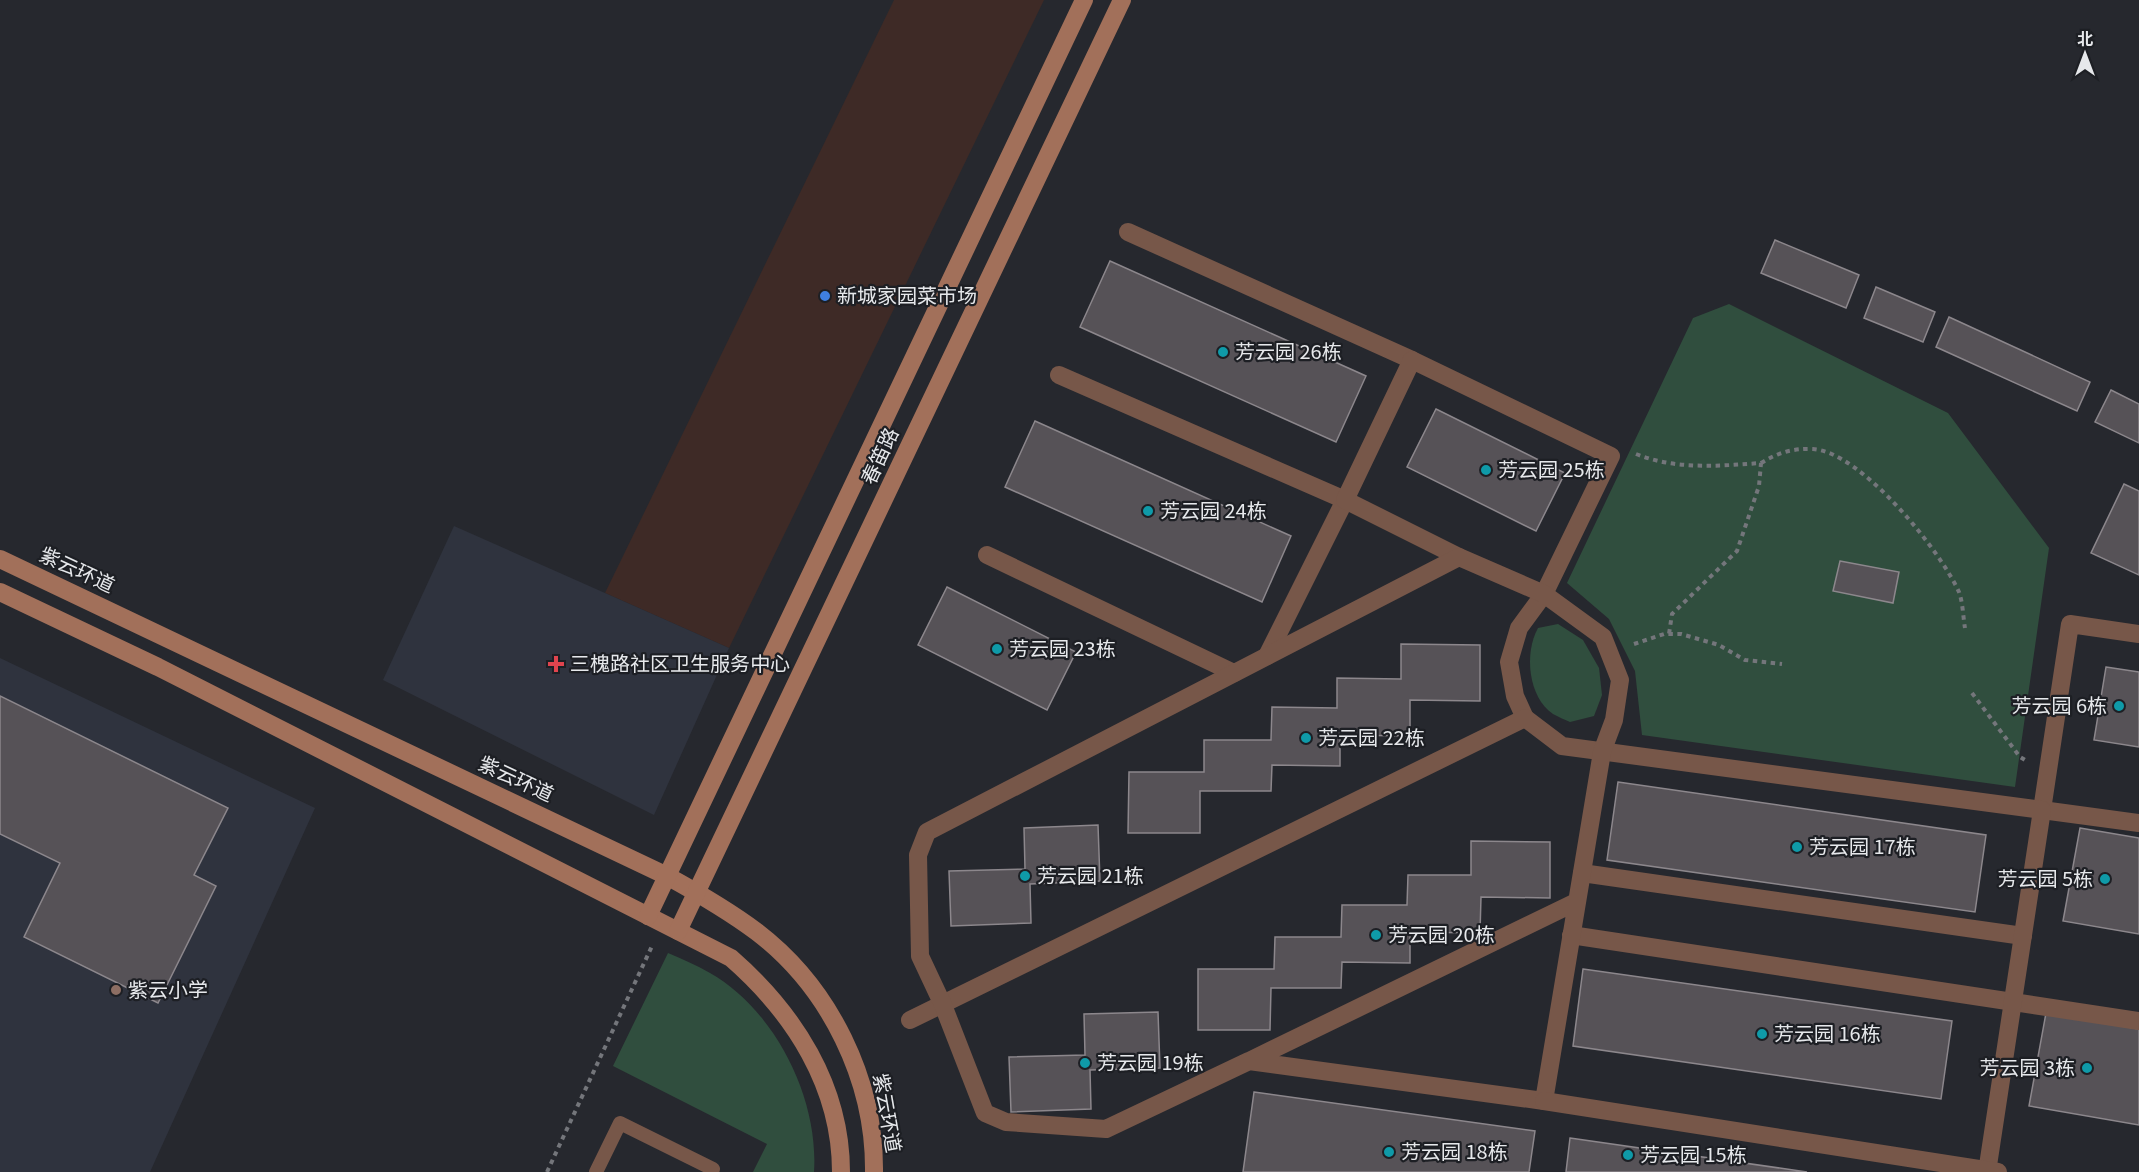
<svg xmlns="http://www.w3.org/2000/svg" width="2139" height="1172" font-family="Georgia,'Noto Sans SC',serif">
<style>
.commercial{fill:#3e2a26}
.built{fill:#2f333e}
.green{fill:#304e3e}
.building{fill:#565257;stroke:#8c878c;stroke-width:1.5}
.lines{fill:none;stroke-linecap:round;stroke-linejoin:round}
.path{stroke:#74767b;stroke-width:4;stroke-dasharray:4.5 4.5;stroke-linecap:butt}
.lane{stroke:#775749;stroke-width:14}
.street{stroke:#775749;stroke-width:18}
.secondary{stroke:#a2705a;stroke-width:18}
.shop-dot{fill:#3f7fe0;stroke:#1d1f24;stroke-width:2}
.culture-dot{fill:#0f9aa8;stroke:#1d1f24;stroke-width:2}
.health-dot{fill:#e0444e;stroke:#1d1f24;stroke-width:2}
.education-dot{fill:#8d6e63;stroke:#1d1f24;stroke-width:2}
.labels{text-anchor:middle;stroke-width:4.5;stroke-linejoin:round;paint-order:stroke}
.poi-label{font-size:20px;fill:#e6e8eb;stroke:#1d1f24;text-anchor:start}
.street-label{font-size:20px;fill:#e6e8eb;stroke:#1d1f24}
</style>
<rect width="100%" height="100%" fill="#26282e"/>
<path class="commercial" d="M894 0H1044L729 648 605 593Z"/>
<g class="built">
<path d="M454 526 729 648 654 815 383 680Z"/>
<path d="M0 658 315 808 150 1172H0Z"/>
</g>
<g class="green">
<path d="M1729 304 1948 413 2049 548 2015 787 1642 735 1635 671 1609 619 1567 583 1693 318Z"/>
<path d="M1558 624 1583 640 1599 668 1602 695 1594 716 1570 722C1565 720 1559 717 1553 714 1528 697 1524 653 1538 628Z"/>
<path d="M668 953C682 959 696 965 710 973 775 1010 819 1098 814 1172H753L767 1144 613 1066Z"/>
</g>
<g class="building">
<path d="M1775 240 1859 275 1846 308 1761 273Z"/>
<path d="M1110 261 1366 376 1336 442 1080 327Z"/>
<path d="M1876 287 1935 312 1923 342 1864 318Z"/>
<path d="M1949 317 2090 382 2077 411 1936 347Z"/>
<path d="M2111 390 2139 404V443L2095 422Z"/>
<path d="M1436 409 1565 473 1536 531 1407 467Z"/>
<path d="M1035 421 1291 536 1262 602 1005 487Z"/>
<path d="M2124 484 2139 491V575L2091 553Z"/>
<path d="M1840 561 1899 572 1893 603 1833 591Z"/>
<path d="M947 587 1076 652 1047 710 918 645Z"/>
<path d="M1401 644 1480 645V701L1410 700V736L1340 735V766L1272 765 1271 791H1200V833H1128L1129 772H1204V740H1271L1272 707 1337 708V678L1401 679Z"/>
<path d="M2106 667 2139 672V747L2094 740Z"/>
<path d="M0 696 228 808 194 875 216 886 158 1003 24 937 60 863 0 834Z"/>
<path d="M1618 782 1986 835 1975 912 1607 860Z"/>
<path d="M1098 825 1100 881 1030 884 1031 923 951 926 949 871 1025 869 1024 828Z"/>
<path d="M2080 828 2139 838V934L2063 921Z"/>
<path d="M1471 841 1550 842V898L1481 897 1480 933 1410 932V963L1342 962 1341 988H1271L1270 1030H1198V969H1274L1275 937H1341L1342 905H1407L1408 875H1471Z"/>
<path d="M1583 969 1952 1021 1941 1099 1573 1046Z"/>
<path d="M1158 1012 1160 1068 1090 1070 1091 1109 1011 1112 1009 1057 1085 1055 1084 1014Z"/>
<path d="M2046 1013 2139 1029V1125L2029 1106Z"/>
<path d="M1254 1092 1535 1131 1529 1172H1243Z"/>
<path d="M1570 1138 1807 1172H1566Z"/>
</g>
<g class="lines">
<g class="path">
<path d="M1636 454C1676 470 1719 466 1761 463L1759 486 1737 551 1672 614 1669 634"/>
<path d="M1761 463C1777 453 1793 448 1813 449 1861 452 1940 550 1959 592 1963 603 1963 617 1965 628"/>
<path d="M1634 644 1664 634H1681L1719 645 1745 660 1782 664"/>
<path d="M1972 693 2020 757 2025 760"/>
<path d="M547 1172 652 946"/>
</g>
<path class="lane" d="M596 1172 620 1123 713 1169 711 1172"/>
<g class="street">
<path d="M1128 232 1412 360"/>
<path d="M1059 375 1345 500 1267 656"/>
<path d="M987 555 1234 673"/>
<path d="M1459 557 1345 500 1412 360 1611 456 1544 594 1519 628 1509 662 1515 696 1525 718"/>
<path d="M2139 634 2070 624 2042 810 2139 823"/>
<path d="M1582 873 2023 936"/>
<path d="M1571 935 2139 1021"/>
<path d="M910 1020 1525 718 1562 746 2042 810 1987 1172"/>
<path d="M1249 1061 1106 1129 1006 1122 985 1113 943 1005 920 956 918 855 927 832 1459 557 1544 594 1603 637 1620 680 1614 720 1602 752 1544 1101 1249 1061 1576 902"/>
<path d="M1544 1101 1998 1172"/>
</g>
<g class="secondary">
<path d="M0 559 667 876C698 893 729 911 757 932 830 988 875 1080 874 1172"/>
<path d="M0 592 158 667 731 958C794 1013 841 1086 841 1172"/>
<path d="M648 916 1084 0"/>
<path d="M678 931 1122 0"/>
</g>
</g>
<circle class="shop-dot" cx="825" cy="296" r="6"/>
<g class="culture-dot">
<circle cx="1223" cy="352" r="6"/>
<circle cx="1486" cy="470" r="6"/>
<circle cx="1148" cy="511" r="6"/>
<circle cx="997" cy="649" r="6"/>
<circle cx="2119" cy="706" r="6"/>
<circle cx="1306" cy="738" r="6"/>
<circle cx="1797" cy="847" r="6"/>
<circle cx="1025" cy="876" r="6"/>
<circle cx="2105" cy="879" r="6"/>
<circle cx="1376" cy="935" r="6"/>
<circle cx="1762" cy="1034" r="6"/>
<circle cx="1085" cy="1063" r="6"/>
<circle cx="2087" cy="1068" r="6"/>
<circle cx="1389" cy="1152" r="6"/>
<circle cx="1628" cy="1155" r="6"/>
</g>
<path class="health-dot" d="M553 655h6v6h6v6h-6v6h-6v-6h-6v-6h6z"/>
<circle class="education-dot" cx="116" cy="990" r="6"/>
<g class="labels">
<g class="poi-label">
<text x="837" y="303">新城家园菜市场</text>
<text x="1235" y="359">芳云园 26栋</text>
<text x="1498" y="477">芳云园 25栋</text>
<text x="1160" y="518">芳云园 24栋</text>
<text x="1009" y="656">芳云园 23栋</text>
<text x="570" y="671">三槐路社区卫生服务中心</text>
<text x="2107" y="713" text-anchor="end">芳云园 6栋</text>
<text x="1318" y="745">芳云园 22栋</text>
<text x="1809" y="854">芳云园 17栋</text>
<text x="1037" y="883">芳云园 21栋</text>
<text x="2093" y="886" text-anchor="end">芳云园 5栋</text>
<text x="1388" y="942">芳云园 20栋</text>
<text x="128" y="997">紫云小学</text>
<text x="1774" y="1041">芳云园 16栋</text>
<text x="1097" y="1070">芳云园 19栋</text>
<text x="2075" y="1075" text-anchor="end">芳云园 3栋</text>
<text x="1401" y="1159">芳云园 18栋</text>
<text x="1640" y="1162">芳云园 15栋</text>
</g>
<g class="street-label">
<text transform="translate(880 456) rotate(-65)" y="7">春笛路</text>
<text transform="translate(77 570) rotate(25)" y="7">紫云环道</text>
<text transform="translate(516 779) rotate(25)" y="7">紫云环道</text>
<text transform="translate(887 1113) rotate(80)" y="7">紫云环道</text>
</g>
</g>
<g transform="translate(2085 54)" stroke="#1d1f24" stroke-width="4.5" paint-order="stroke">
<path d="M0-4.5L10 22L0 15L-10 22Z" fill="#e6e8eb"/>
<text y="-9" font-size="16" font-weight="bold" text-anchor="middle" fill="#e6e8eb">北</text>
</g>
</svg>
